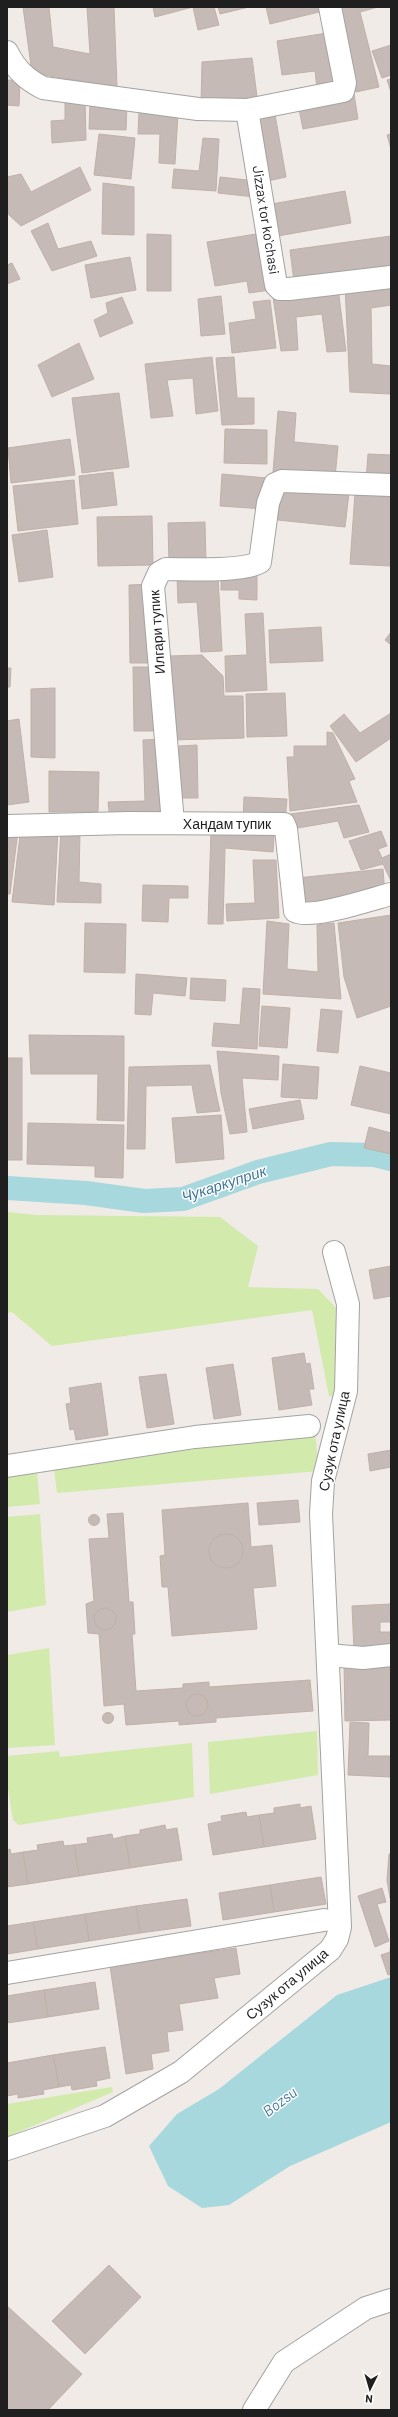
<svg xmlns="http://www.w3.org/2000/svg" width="398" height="2417" font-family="Barlow,sans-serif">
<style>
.grass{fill:#d2eaac}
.water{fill:#a6d8dd}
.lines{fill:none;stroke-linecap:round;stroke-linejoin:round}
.canal{stroke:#a6d8dd;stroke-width:24}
.building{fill:#c5bab5;stroke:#c2b0a8}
.street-casing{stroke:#a3a3a3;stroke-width:24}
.street{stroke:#fff;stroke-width:22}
.labels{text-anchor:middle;stroke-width:3;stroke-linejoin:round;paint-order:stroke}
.street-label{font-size:14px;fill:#1f1f1f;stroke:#fff}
.water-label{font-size:15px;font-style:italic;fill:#427897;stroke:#fff}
</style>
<rect width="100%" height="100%" fill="#f0ebe6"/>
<g class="grass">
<path d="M7 1212 37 1215 220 1217 258 1246 248 1287 318 1289 340 1312 342 1396H329L312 1310 52 1346 12 1312 7 1313Z"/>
<path d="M315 1432 319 1471 57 1493 54 1469Z"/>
<path d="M37 1472 40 1504 7 1507V1476Z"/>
<path d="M40 1514 46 1605 7 1612V1517Z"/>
<path d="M49 1648 55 1745 7 1748V1655Z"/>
<path d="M317 1731 318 1775 210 1794 208 1742Z"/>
<path d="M192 1743 194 1797 19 1825 13 1820 7 1783V1756L59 1751 60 1757Z"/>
<path d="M112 2087 113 2092 7 2137V2104Z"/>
</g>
<path class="water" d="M391 1977V2122L290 2166 229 2205 202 2208 168 2186 149 2146 177 2114 219 2089 337 1995Z"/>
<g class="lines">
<path class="canal" d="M7 1188 86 1193 144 1201 183 1199 258 1172 331 1154 375 1155 391 1159"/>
</g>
<g class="building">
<path d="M23 7H49L53 47 90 54 87 7H114L117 87 32 73Z"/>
<path d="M153 7H214L219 25 198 30 193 7 155 17Z"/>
<path d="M218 7H249L220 14Z"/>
<path d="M266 7H322L323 11 270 24Z"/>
<path d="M336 7H378L360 12 379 87 356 92Z"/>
<path d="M327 33 335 86 317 88 315 71 282 75 277 41Z"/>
<path d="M391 45V75L382 78 372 51Z"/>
<path d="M252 58 258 104 201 103 202 62Z"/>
<path d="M391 79V92L387 80Z"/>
<path d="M7 80 20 81 19 106 7 105Z"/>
<path d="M354 94 358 119 303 129 298 104Z"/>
<path d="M65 96 85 99 86 140 52 143 51 121 65 120Z"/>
<path d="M90 103 127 104 126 130 89 129Z"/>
<path d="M274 109 286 177 263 182 250 113Z"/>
<path d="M139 111 178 113 175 164 159 163 160 134H138Z"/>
<path d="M99 134 135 138 131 179 94 175Z"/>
<path d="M391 134V149L387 135Z"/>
<path d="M203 138 219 139 216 191 172 188 174 169 199 171Z"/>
<path d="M80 167 91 190 21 226 9 215 7 210V177L21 174 31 192Z"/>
<path d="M220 177 256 181 255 197 218 193Z"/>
<path d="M103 183 134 187V235L102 234Z"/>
<path d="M345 191 351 223 278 236 272 204Z"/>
<path d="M48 223 58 249 91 241 97 256 52 271 31 231Z"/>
<path d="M262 233 271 290 249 293 247 281 215 286 207 242Z"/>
<path d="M147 234 171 235V291H147Z"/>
<path d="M391 236V270L294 282 290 250Z"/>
<path d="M130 257 136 290 91 298 85 265Z"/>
<path d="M12 263 20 279 7 284V265Z"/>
<path d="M391 281V305L371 308 372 364 391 366V394L350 392 345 286Z"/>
<path d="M338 288 346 351 327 352 322 314 296 317 298 350 281 351 273 297Z"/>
<path d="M221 296 225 334 201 336 198 299Z"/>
<path d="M122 297 133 323 100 337 94 320 108 313 106 303Z"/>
<path d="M270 300 276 348 232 353 229 323 256 319 253 302Z"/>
<path d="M79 343 94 379 52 397 38 365Z"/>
<path d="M212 357 218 411 196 414 193 378 167 380 173 416 151 418 145 364Z"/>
<path d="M234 357 237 398H254V424L222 425 216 358Z"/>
<path d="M119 393 129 467 82 473 72 398Z"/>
<path d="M278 411 296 413 294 442 338 446 335 478 273 472Z"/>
<path d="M225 429 267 430V464L224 463Z"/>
<path d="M70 439 75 475 11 483 8 448Z"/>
<path d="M368 454 391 455V481L366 480Z"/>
<path d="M113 472 117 505 82 509 79 476Z"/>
<path d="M222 474 267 478 264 509 220 506Z"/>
<path d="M74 480 78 524 18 531 13 486Z"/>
<path d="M281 486 349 493 345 527 278 520Z"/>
<path d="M355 493 391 495V566L350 564Z"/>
<path d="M152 516 153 565 98 566 97 517Z"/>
<path d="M205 522 206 563H169L168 523Z"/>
<path d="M47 530 53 577 19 582 12 535Z"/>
<path d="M221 572H257V600L239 599V590H221Z"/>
<path d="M218 576 222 651 201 652 197 602 178 603 177 578Z"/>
<path d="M151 584V663H130L129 585Z"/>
<path d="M263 613 267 690 226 692 225 656 247 655 245 614Z"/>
<path d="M321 627 323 661 270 663 269 630Z"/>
<path d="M391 632V645L385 640Z"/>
<path d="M202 655 223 676 224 696H243L244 738 172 740 169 656Z"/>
<path d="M133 667H154L155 731H134Z"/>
<path d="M7 668H11L10 687H7Z"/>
<path d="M55 688V758L31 757V689Z"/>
<path d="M285 693 287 736 247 737 246 694Z"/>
<path d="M391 713V738L356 762 330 726 344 714 360 733Z"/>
<path d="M19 719 29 802 7 805V721Z"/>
<path d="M327 732 333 733 355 779 349 781 357 802 290 811 287 757H294V746H327Z"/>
<path d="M161 739 163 817 110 819 108 802 145 801 143 740Z"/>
<path d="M197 745 198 798H180L179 746Z"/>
<path d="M49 771 99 772 98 812H49Z"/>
<path d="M244 797 287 799 285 822 243 820Z"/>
<path d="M359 805 369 832 344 838 338 821 292 829 290 814Z"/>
<path d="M21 827 58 829 54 905 12 902Z"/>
<path d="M61 829 80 830 79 882 101 884V903L57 902Z"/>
<path d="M7 830 18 831 10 894H7Z"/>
<path d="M211 831 274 836 273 852 225 848 223 924H208Z"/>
<path d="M381 831 387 846 378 849 382 858 391 854V881L383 864 361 870 349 841Z"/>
<path d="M253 860H276L279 918 227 921 226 904 255 903Z"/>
<path d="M383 869 385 895 300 903 297 878Z"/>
<path d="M143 885 188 886V898H169L168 922 142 921Z"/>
<path d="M391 915V1006L357 1018 344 977 338 923Z"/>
<path d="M267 921 289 924 287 969 318 972 317 925 334 923 341 999 263 994Z"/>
<path d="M85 923 126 924 125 973 84 972Z"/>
<path d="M136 974 187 978 185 996 153 993 151 1015 135 1014Z"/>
<path d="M191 978 226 980 225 1001 190 999Z"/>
<path d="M243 988 260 989 257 1049 212 1046 214 1023 240 1025Z"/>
<path d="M262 1006 290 1008 287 1048 259 1046Z"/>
<path d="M321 1009 342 1011 338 1053 317 1051Z"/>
<path d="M29 1035 124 1036V1121L97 1120 98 1074H31Z"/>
<path d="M217 1051 279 1056 278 1080 242 1078 247 1132 230 1134 221 1093Z"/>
<rect x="7" y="1058" width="15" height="102"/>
<path d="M283 1064 319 1067 317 1099 281 1097Z"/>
<path d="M210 1065 220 1111 197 1113 192 1085 146 1086 145 1149H127L129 1067Z"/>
<path d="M360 1066 391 1073V1114L351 1105Z"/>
<path d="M300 1100 304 1119 253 1129 249 1109Z"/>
<path d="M221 1115 224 1159 176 1163 172 1118Z"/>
<path d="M28 1123 124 1125 123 1178 95 1177V1166L27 1164Z"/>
<path d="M369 1127 391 1133V1154L364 1148Z"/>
<path d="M391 1266V1296L374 1299 369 1270Z"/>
<path d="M304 1353 306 1364 310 1363 314 1389H309L312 1405 279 1410 272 1358Z"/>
<path d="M233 1364 241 1415 214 1419 206 1368Z"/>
<path d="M166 1374 174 1424 147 1428 139 1377Z"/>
<path d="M101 1383 108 1435 76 1440 74 1429 70 1430 66 1404 71 1403 69 1388Z"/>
<path d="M391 1450V1467L370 1471 368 1454Z"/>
<path d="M298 1500 300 1522 259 1525 257 1503Z"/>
<path d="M248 1503 251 1547 272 1545 276 1586 253 1588 257 1629 172 1636 168 1587H162L160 1556 165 1555 162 1510Z"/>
<path d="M123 1513 129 1602H133L135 1634H132L136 1691 183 1688V1684L209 1682V1687L310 1680 313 1711 216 1718V1722L179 1725V1721L126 1725 124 1704 104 1706 99 1634 88 1633 86 1604 94 1601 89 1539 109 1538 107 1514Z"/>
<circle cx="94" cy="1520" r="5.5"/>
<circle cx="226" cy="1551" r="17"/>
<path d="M391 1604V1622H380V1632H391V1651L354 1650 352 1606Z"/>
<circle cx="105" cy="1619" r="11"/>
<path d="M344 1663H391V1720L345 1721Z"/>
<circle cx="197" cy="1705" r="11"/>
<circle cx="108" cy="1718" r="5.5"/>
<path d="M350 1722 369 1723 368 1756H391V1777L348 1775Z"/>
<path d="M300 1804V1808L311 1806 316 1839 264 1847 259 1815 274 1813V1808Z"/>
<path d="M246 1812 247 1817 259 1815 264 1847 213 1855 208 1824 222 1821 221 1816Z"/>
<path d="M165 1825 166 1830 177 1828 182 1860 130 1868 125 1836 140 1834V1830Z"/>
<path d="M112 1834 113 1839 125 1836 130 1868 79 1876 74 1845 88 1843 87 1838Z"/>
<path d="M63 1841 64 1846 74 1845 79 1876 28 1884 23 1852 38 1850 37 1845Z"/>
<path d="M10 1849 11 1854 23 1852 28 1884 7 1887V1850Z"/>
<path d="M389 1854H391L390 1898 387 1880Z"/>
<path d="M321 1877 326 1904 274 1912 270 1885Z"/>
<path d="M270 1885 274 1912 223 1920 219 1893Z"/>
<path d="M382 1888 386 1902 377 1904 389 1941 375 1947 358 1896Z"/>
<path d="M187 1899 191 1926 140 1933 136 1906Z"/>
<path d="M136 1906 140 1933 89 1941 85 1914Z"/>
<path d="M85 1914 89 1941 38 1949 33 1922Z"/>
<path d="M33 1922 38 1949 7 1954V1926Z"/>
<path d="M391 1941V1974L388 1975 381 1955 390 1952Z"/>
<path d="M236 1948 240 1974 214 1978 218 1998 179 2004 183 2030 167 2032 169 2051 151 2054 153 2069 126 2074 110 1966Z"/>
<path d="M95 1982 99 2009 48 2017 44 1990Z"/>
<path d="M44 1990 48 2017 7 2023V1996Z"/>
<path d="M105 2047 110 2078 96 2081 97 2086 72 2090 71 2085 59 2087 53 2055Z"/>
<path d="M53 2055 59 2087 43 2090 44 2094 18 2098V2094L7 2096V2063Z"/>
<path d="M109 2265 141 2297 85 2354 52 2321Z"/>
<path d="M7 2306 82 2374 48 2410H7Z"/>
</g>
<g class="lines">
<defs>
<g id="street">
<path d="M7 52C16 70 26 79 43 88L198 109 247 110 343 91 345 83 330 7"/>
<path d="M247 110 276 285 280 289H289L391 277"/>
<path d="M173 823 153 586 159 573 166 569C188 569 243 572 260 562L268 503 275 484 282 481 391 485"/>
<path d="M7 826 129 823 284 824 286 829 295 911C310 920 372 899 391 894"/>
<path d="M7 1466 195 1437 309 1426"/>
<path d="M328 1655 363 1658 391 1655"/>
<path d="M7 1973 324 1920"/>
<path d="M7 2149 105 2116 181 2072 330 1950 337 1939 340 1927 321 1514 323 1481 346 1391 348 1304 334 1252"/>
<path d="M254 2410 284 2362 366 2308 391 2300"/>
</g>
</defs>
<use href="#street" class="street-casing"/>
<use href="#street" class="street"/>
</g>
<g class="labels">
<g class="street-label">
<text transform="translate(266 220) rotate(81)" y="5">Jizzax tor koʻchasi</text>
<text transform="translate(157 632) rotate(-94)" y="5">Илгари тупик</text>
<text x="227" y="829">Хандам тупик</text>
<text transform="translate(334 1441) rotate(-78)" y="5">Сузук ота улица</text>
<text transform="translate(287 1984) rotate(-40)" y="5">Сузук ота улица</text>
</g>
<g class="water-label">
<text transform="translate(224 1184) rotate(-18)" y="5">Чукаркуприк</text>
<text transform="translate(280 2102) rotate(-37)" y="5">Bozsu</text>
</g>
</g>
<rect width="398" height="2417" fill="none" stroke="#1f1f1f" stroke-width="16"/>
<g transform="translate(370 2389) rotate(185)" stroke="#ffffff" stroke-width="3" paint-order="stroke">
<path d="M0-3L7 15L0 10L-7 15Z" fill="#1f1f1f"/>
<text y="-6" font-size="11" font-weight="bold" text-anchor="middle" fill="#1f1f1f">N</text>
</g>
</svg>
